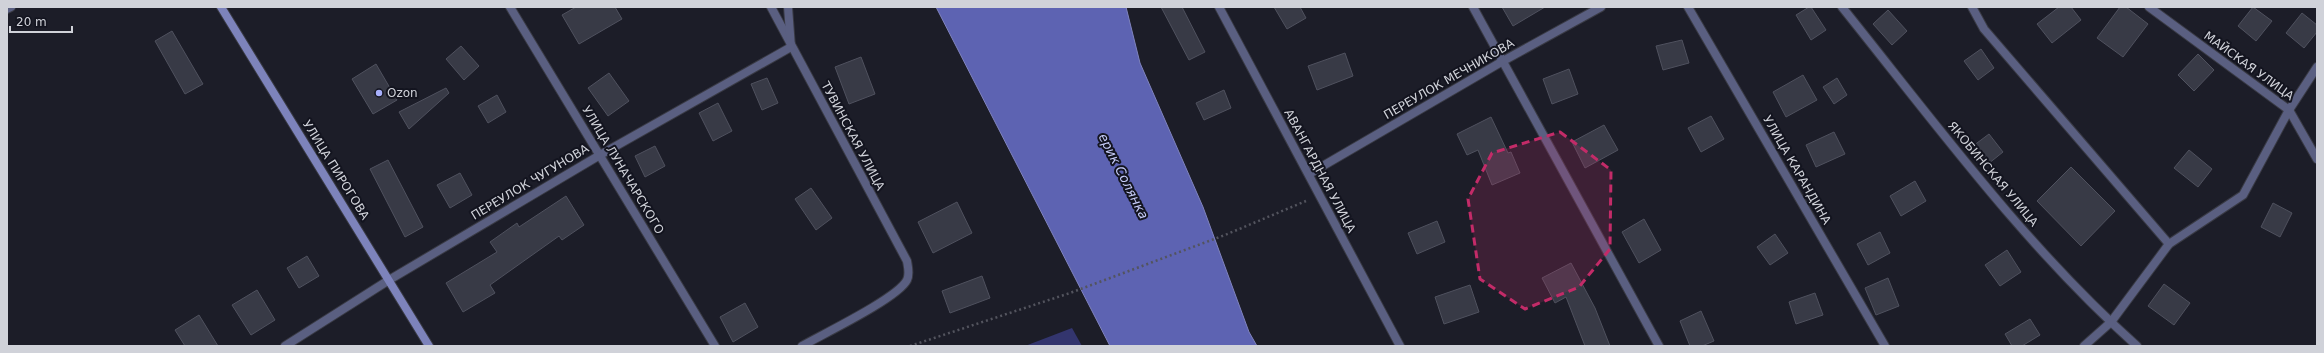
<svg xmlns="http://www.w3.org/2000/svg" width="2324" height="353" font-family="'DejaVu Sans',sans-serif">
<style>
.green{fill:#33356e}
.water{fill:#5d63b2;stroke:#8084be}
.building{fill:#383a46;stroke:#4f515e}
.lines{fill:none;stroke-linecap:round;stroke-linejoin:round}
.service-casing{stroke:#393a44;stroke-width:10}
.minor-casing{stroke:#393a44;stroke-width:10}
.tertiary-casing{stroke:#393a44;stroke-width:10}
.secondary-casing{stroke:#393a44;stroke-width:10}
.path{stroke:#53545e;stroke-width:2.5;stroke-dasharray:2 3;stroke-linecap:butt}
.service{stroke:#5a5f81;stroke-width:8}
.minor{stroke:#5a5f81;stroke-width:8}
.tertiary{stroke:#5a5f81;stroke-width:8}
.secondary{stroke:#7d83bb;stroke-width:8}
.marked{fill:#c32b68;fill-opacity:0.2;stroke:#c32b68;stroke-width:3;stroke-dasharray:8 5;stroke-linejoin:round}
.poi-dot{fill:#a8b0fc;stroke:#13141f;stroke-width:1.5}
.labels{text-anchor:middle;stroke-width:4;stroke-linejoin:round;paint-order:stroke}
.street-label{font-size:12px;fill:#d0d2d9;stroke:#13141f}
.poi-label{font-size:12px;fill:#d0d2d9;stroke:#13141f;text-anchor:start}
.water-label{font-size:13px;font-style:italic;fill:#c6ccf8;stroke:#13141f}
</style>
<rect width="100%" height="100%" fill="#1c1d28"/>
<path class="green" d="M1072 328 1082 346H1025Z"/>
<path class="water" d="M936 7H1126L1140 63 1203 207 1249 332 1257 346H1110Z"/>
<g class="building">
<path d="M576 7H615L622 19 579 44 562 15Z"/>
<path d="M1161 7H1182L1205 52 1189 60Z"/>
<path d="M1274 7H1300L1306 18 1287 29Z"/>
<path d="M1502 7H1545L1513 26Z"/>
<path d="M1809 7H1811L1826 30 1811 40 1796 15Z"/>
<path d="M2059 7H2071L2081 20 2052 43 2037 24Z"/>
<path d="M2120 7H2126L2148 24 2123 57 2097 38Z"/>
<path d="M2253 7 2272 21 2256 41 2238 26Z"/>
<path d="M1888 10 1907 31 1892 45 1873 24Z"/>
<path d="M2302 13 2317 25V32L2304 48 2286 33Z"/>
<path d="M172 31 203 84 185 94 155 41Z"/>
<path d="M1682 40 1689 63 1663 70 1656 46Z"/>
<path d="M461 46 479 66 464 80 446 59Z"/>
<path d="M1981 49 1994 68 1978 80 1964 61Z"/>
<path d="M1345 53 1353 76 1317 90 1308 66Z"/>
<path d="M2198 54 2214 70 2194 91 2178 75Z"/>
<path d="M861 57 875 94 849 104 835 67Z"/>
<path d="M376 64 397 100 373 114 352 79Z"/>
<path d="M1569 69 1578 94 1552 104 1543 79Z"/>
<path d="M609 73 629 101 608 116 588 88Z"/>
<path d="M1803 75 1817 100 1786 117 1773 92Z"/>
<path d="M767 78 778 103 762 110 751 84Z"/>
<path d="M1837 78 1847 95 1834 104 1823 87Z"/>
<path d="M446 88 449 93 409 129 399 112Z"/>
<path d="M1224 90 1231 108 1204 120 1196 103Z"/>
<path d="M497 95 506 112 488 123 478 106Z"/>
<path d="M718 103 732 131 713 141 699 113Z"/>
<path d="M1711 116 1724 139 1701 152 1688 128Z"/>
<path d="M1491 117 1508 153 1511 152 1520 173 1492 185 1478 150 1467 155 1457 134Z"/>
<path d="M1604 125 1618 150 1585 168 1572 142Z"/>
<path d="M1834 132 1845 154 1816 167 1806 145Z"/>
<path d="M1989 134 2003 152 1988 164 1973 146Z"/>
<path d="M655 146 665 166 645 177 635 156Z"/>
<path d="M2189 150 2212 169 2198 187 2174 168Z"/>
<path d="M388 160 423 227 405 237 370 169Z"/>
<path d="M2071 167 2115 211 2081 246 2037 201Z"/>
<path d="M460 173 472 195 450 208 437 185Z"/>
<path d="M1915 181 1926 201 1901 216 1890 196Z"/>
<path d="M811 188 832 218 816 230 795 199Z"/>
<path d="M566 196 584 225 562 240 559 236 490 285 495 293 463 312 446 283 497 252 490 242 517 223 519 227Z"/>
<path d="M957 202 972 233 933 253 918 222Z"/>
<path d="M2273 203 2292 213 2280 237 2261 227Z"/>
<path d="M1644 219 1661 250 1639 263 1622 232Z"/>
<path d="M1437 221 1445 242 1417 254 1408 233Z"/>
<path d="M1880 232 1890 253 1868 265 1857 244Z"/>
<path d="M1775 234 1788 253 1770 265 1757 247Z"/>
<path d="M2007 250 2021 272 2000 286 1985 265Z"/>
<path d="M307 256 319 276 299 288 287 268Z"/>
<path d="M1571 263 1595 308 1610 346H1585L1566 297 1555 303 1542 278Z"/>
<path d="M982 276 990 298 950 313 942 291Z"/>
<path d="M1888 278 1899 306 1876 315 1865 288Z"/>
<path d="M2164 284 2190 303 2174 325 2148 306Z"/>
<path d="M1470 285 1479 312 1444 324 1435 297Z"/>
<path d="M257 290 275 320 251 335 232 305Z"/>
<path d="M1815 293 1823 315 1796 324 1789 302Z"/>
<path d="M745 303 758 327 733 342 720 317Z"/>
<path d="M1701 311 1714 341 1702 346H1690L1680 321Z"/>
<path d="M199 315 218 346H185L175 330Z"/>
<path d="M2030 319 2040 335 2022 346H2012L2005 334Z"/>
</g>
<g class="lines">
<defs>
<path id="service" d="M1972 7 1984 29 2169 244"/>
<g id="minor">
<path d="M510 7 715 346"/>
<path d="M771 7 907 261C908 267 910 274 907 280 898 298 823 334 802 346"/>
<path d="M1219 7 1400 346"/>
<path d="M1473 7 1659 346"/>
<path d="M1688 7 1885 346"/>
<path d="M1842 7C1936 124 2025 246 2137 346"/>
<path d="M2149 7 2289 110 2317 159"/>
<path d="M7 9 11 7"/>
<path d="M1309 174 1503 61 1601 7"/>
<path d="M389 280 600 155 791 47 788 7"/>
<path d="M2084 346 2111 322 2169 244 2243 195 2289 110 2317 67"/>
</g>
<path id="tertiary" d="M285 346 389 280"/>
<path id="secondary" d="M221 7 429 346"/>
</defs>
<use href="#service" class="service-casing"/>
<use href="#minor" class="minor-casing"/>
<use href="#tertiary" class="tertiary-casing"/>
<use href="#secondary" class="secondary-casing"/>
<path class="path" d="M910 346 1070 293 1225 235 1306 201"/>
<use href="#service" class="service"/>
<use href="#minor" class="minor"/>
<use href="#tertiary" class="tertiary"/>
<use href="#secondary" class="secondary"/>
</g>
<path class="marked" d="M1560 132 1611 170 1610 249 1579 287 1525 309 1480 279 1468 199 1492 153Z"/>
<circle class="poi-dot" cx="379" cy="93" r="4"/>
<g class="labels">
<g class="street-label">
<text transform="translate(2249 66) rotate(36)" y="4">МАЙСКАЯ УЛИЦА</text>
<text transform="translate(1449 79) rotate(-30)" y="4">ПЕРЕУЛОК МЕЧНИКОВА</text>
<text transform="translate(853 136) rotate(62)" y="4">ТУВИНСКАЯ УЛИЦА</text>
<text transform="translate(336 170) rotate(58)" y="4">УЛИЦА ПИРОГОВА</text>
<text transform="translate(623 170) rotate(59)" y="4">УЛИЦА ЛУНАЧАРСКОГО</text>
<text transform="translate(1797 170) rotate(60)" y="4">УЛИЦА КАРАНДИНА</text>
<text transform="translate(1320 171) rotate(62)" y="4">АВАНГАРДНАЯ УЛИЦА</text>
<text transform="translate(1993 174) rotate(50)" y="4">ЯКОБИНСКАЯ УЛИЦА</text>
<text transform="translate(530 182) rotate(-31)" y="4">ПЕРЕУЛОК ЧУГУНОВА</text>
</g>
<g class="poi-label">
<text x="387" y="97">Ozon</text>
</g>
<g class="water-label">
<text transform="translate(1124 176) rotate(63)" y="5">ерик Солянка</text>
</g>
</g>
<rect width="2324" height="353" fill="none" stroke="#d0d2d9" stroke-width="16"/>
<path d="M10 26v6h62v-6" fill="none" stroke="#d0d2d9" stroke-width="2"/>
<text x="16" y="26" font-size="12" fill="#d0d2d9" stroke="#13141f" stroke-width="3" paint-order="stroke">20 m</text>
</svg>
